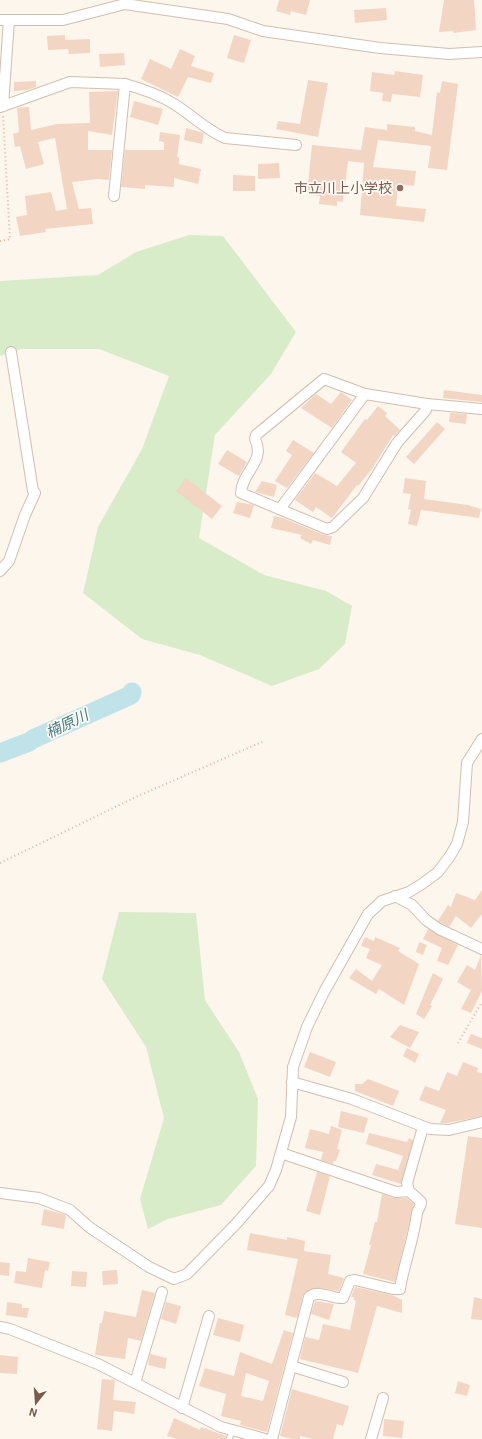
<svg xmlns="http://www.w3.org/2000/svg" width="482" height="1439" font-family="Roboto,'Noto Sans JP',sans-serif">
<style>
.green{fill:#d8ecc9}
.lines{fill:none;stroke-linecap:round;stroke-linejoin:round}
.river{stroke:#bfe3e8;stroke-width:19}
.building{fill:#f3d5c3;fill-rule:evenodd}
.lane-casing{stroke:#d1beb0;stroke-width:7}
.street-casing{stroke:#d1beb0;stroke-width:12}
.path{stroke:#d9b8a5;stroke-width:2;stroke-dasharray:1 3;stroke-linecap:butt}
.lane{stroke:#fff;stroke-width:5}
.street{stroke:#fff;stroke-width:10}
.education-dot{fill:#8d6e63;stroke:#fffaf3;stroke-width:1.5}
.labels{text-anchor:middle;stroke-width:3.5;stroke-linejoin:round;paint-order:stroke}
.education-label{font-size:14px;fill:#785e54;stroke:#fffaf3;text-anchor:end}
.water-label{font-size:15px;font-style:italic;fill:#437c86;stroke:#fffaf3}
</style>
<rect width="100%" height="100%" fill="#fdf6ec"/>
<g class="green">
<path d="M189 235 223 236 296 332 271 374 215 435 199 538 264 575 326 591 352 606 345 644 319 669 272 686 200 655 142 639 83 593 98 527 142 449 169 376 99 349H21L0 356V281L98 275 136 252Z"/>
<path d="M119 912 196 913 205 1000 239 1052 258 1099 256 1166 221 1205 168 1219 148 1229 140 1199 164 1118 146 1047 102 979Z"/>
</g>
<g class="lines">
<path class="river" d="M0 753 29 742 33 739 131 695 132 692"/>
</g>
<g class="building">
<path d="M279 0H310L306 15 291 11 290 15 276 11Z"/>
<path d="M444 0H474L476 30 454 33 453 31 439 32Z"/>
<path d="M386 8 387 20 355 23 354 10Z"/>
<path d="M65 35V40L90 39V53L69 54 68 49 48 50 47 36Z"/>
<path d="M234 35 251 40 244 63 227 58Z"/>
<path d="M180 49 195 56 191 66 214 73 211 83 188 77 178 97 141 79 150 59 171 69Z"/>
<path d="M124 53 125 65 100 67 99 54Z"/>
<path d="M395 71 423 75 420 97 392 94 391 102 382 101 383 93 370 91 372 72 394 75Z"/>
<path d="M308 80 328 83 318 137 276 129 278 121 300 124Z"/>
<path d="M36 81V87L27 90 14 91V82Z"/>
<path d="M442 81 458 84 447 170 428 168 431 146 378 140 373 167 416 171 414 186 398 184 396 206 426 209 424 222 360 215 364 163 348 161 343 202 337 201V206L319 204 320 196 307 194 312 145 361 150 365 127 387 130V124L415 127V131L432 135 437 92 440 93Z"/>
<path d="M118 91 112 135 88 131V150H112L109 180 98 179 72 182 79 209 91 208 93 224 45 229 46 232 20 236 16 217 27 215 25 196 51 192 56 211 67 209 55 138 38 142 44 164 26 169 20 146 15 147 13 134 19 132 17 108 29 107 31 130 57 124 90 123 89 92Z"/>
<path d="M134 101 163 109 158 125 130 117Z"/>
<path d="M186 128 204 133 202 144 184 140Z"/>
<path d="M160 132 180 135 177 157H179V164L201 169 198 184 174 178V187L145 185V189L121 187 125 150H164V142L159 141Z"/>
<path d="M279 163 280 178 258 179V164Z"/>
<path d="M233 175 255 176V191H233Z"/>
<path d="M444 390 482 395V402L443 398Z"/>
<path d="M341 392 352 400 332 428 301 408 316 394 331 404Z"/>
<path d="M378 406 387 413 385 416 400 430 394 436 393 435 372 469 358 486 357 485 332 518 316 507 313 512 295 500 315 473 337 486 356 463 341 452 365 419 367 420Z"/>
<path d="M450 413 467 414 466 424 449 422Z"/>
<path d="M437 422 445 429 414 464 406 457Z"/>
<path d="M293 440 314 453 287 488 275 481 292 455 286 451Z"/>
<path d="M227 450 247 462 239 476 218 464Z"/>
<path d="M186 478 222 506 212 519 176 491Z"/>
<path d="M405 478 426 481 424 499 468 505 481 509 479 518 421 510 417 526 408 524 411 510 408 509 411 494 403 493Z"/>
<path d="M262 481 277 485 274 497 255 492Z"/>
<path d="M237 502 254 505 250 518 233 513Z"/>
<path d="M274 516 283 518 324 535 332 536 330 545 313 540 311 544 300 538 302 535 271 528Z"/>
<path d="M482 890V914L471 928 456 916 449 927 438 921 448 905 451 907 456 893 475 900Z"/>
<path d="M428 929 458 945 448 965 437 961 442 948 423 939Z"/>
<path d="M365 937 374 941 375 937 400 948 398 951 419 964 404 1005 379 989 376 994 349 978 356 969 372 981 382 965 366 958 370 949 361 946Z"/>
<path d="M419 942 427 945 423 955 416 952Z"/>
<path d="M481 955 482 991 471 1013 461 1009 471 990 457 982 467 965 475 970Z"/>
<path d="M433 973 443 979 430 1005 432 1006 424 1019 416 1014Z"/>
<path d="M400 1025 419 1032 410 1048 390 1037Z"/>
<path d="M471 1034 482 1038V1049L467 1043Z"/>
<path d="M407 1048 419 1054 415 1063 403 1056Z"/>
<path d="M310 1052 336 1062 330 1077 304 1067Z"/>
<path d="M463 1062 478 1068 477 1072 482 1073V1116L448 1123H440L446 1110 419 1100 425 1086 439 1091 447 1072 457 1076Z"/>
<path d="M368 1079 399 1091 393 1106 355 1091V1084H362Z"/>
<path d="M341 1111 368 1118 364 1133 338 1127Z"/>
<path d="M331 1126 342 1130 337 1149 340 1150 336 1161H334L333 1164 321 1160 323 1152 305 1148 310 1129 329 1134Z"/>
<path d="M369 1133 407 1142 409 1138 413 1140 401 1184 372 1175 376 1164 398 1170 403 1156 366 1144Z"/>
<path d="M468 1136 482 1138V1228L455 1224Z"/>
<path d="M317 1172 330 1176 320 1215 306 1211Z"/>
<path d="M382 1194 394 1198H407L414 1204 395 1282 363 1274 371 1245H369L375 1222H377Z"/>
<path d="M44 1209 66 1215 64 1229 41 1225Z"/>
<path d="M250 1233 287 1240V1237L305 1241 304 1251 331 1255 328 1274 344 1278 339 1291 321 1288 310 1289 303 1295 297 1318 285 1315 298 1259 247 1250Z"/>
<path d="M28 1258 50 1262 48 1271 45 1270 42 1288 14 1283 16 1271 26 1272Z"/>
<path d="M0 1262 10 1263 9 1276 0 1275Z"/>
<path d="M117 1270 118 1284 103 1285 102 1271Z"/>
<path d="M72 1271 87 1272 86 1287 71 1286Z"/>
<path d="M355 1287 392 1295 402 1300V1313L377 1306 358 1373 300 1359 305 1337 319 1340 323 1324 350 1330 356 1301 354 1300V1297H351Z"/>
<path d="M142 1290 155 1293 141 1341 128 1338 125 1359 95 1355 100 1323H102L104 1311 136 1317Z"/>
<path d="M474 1297 482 1299V1320L471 1319Z"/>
<path d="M315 1301 334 1304 329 1320 311 1314Z"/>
<path d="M7 1302 22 1304V1308H29L27 1318 6 1315Z"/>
<path d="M166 1302 181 1306 176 1324 161 1319Z"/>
<path d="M218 1318 244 1325 240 1342 213 1335Z"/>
<path d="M284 1330 293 1333 267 1432 240 1425 241 1421 221 1416 226 1394 199 1386 205 1368 234 1376 240 1352 272 1364ZM246 1373 269 1381 263 1401 241 1396Z"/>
<path d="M150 1354 167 1358 165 1369 148 1365Z"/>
<path d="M0 1355 18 1357 17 1374 0 1373Z"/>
<path d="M102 1379 115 1380 113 1400 136 1402 134 1414 114 1411 112 1431 97 1429Z"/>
<path d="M458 1381 470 1385 467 1396 455 1393Z"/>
<path d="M292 1389 349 1406 343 1426 337 1424 333 1439H313L300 1436V1439H292L280 1436Z"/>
<path d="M174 1418 200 1430 201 1427 226 1436 225 1439H177L167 1436Z"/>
<path d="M384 1419 404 1421 402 1438 383 1436Z"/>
</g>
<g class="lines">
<defs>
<path id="lane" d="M229 1439 233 1430"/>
<g id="street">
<path d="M0 20H63L125 4 228 19 263 31 380 48 449 54 482 52"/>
<path d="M125 84C143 89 158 94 174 104 192 115 206 130 225 138L296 145"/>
<path d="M3 106 9 20"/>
<path d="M0 107 70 82 125 84 114 196"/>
<path d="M324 379 365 394 427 404 426 410 397 443 363 498 333 527 327 529 241 493C242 471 266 462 255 439L256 435Z"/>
<path d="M427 404 482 409"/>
<path d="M280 509 365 394"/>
<path d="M0 571 9 561 25 515 35 493 33 491 11 352"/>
<path d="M395 896 412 905 426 920 439 929 482 949"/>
<path d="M292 1082 352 1099 430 1129 449 1130 482 1122"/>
<path d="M281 1153 396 1192 409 1191"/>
<path d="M0 1193 39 1198 70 1210 89 1227 149 1267 174 1279 187 1274 236 1224 269 1186 276 1170 291 1117 293 1067 307 1027 324 992 368 914 382 901 409 892 422 884 438 872 450 856 457 844 463 822 467 763 482 739"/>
<path d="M0 1327 10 1329 98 1364 221 1427 265 1439"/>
<path d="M291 1366 343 1382"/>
<path d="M135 1383 162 1292"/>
<path d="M182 1408 209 1316"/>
<path d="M272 1439 309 1297C319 1289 332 1299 343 1298L350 1281 355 1280 393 1289H400C404 1263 414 1239 417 1213 418 1209 421 1207 421 1202L409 1191 407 1183 423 1127"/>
<path d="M371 1439 383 1398"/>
</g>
</defs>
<use href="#lane" class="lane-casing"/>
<use href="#street" class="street-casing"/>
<g class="path">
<path d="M0 241 10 239 3 115"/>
<path d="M0 863 138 796 264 741"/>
<path d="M458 1043 482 1002"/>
</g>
<use href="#lane" class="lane"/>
<use href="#street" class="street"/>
</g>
<circle class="education-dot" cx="400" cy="188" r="4"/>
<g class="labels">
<g class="education-label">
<text x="392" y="193">市立川上小学校</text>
</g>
<g class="water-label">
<text transform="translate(67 724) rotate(-26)" y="5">楠原川</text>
</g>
</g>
<g transform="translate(36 1403) rotate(197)" stroke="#fffaf3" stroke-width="3" paint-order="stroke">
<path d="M0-3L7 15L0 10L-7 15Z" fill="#7a5c4d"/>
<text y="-6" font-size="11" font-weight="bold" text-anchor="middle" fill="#7a5c4d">N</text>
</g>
</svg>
